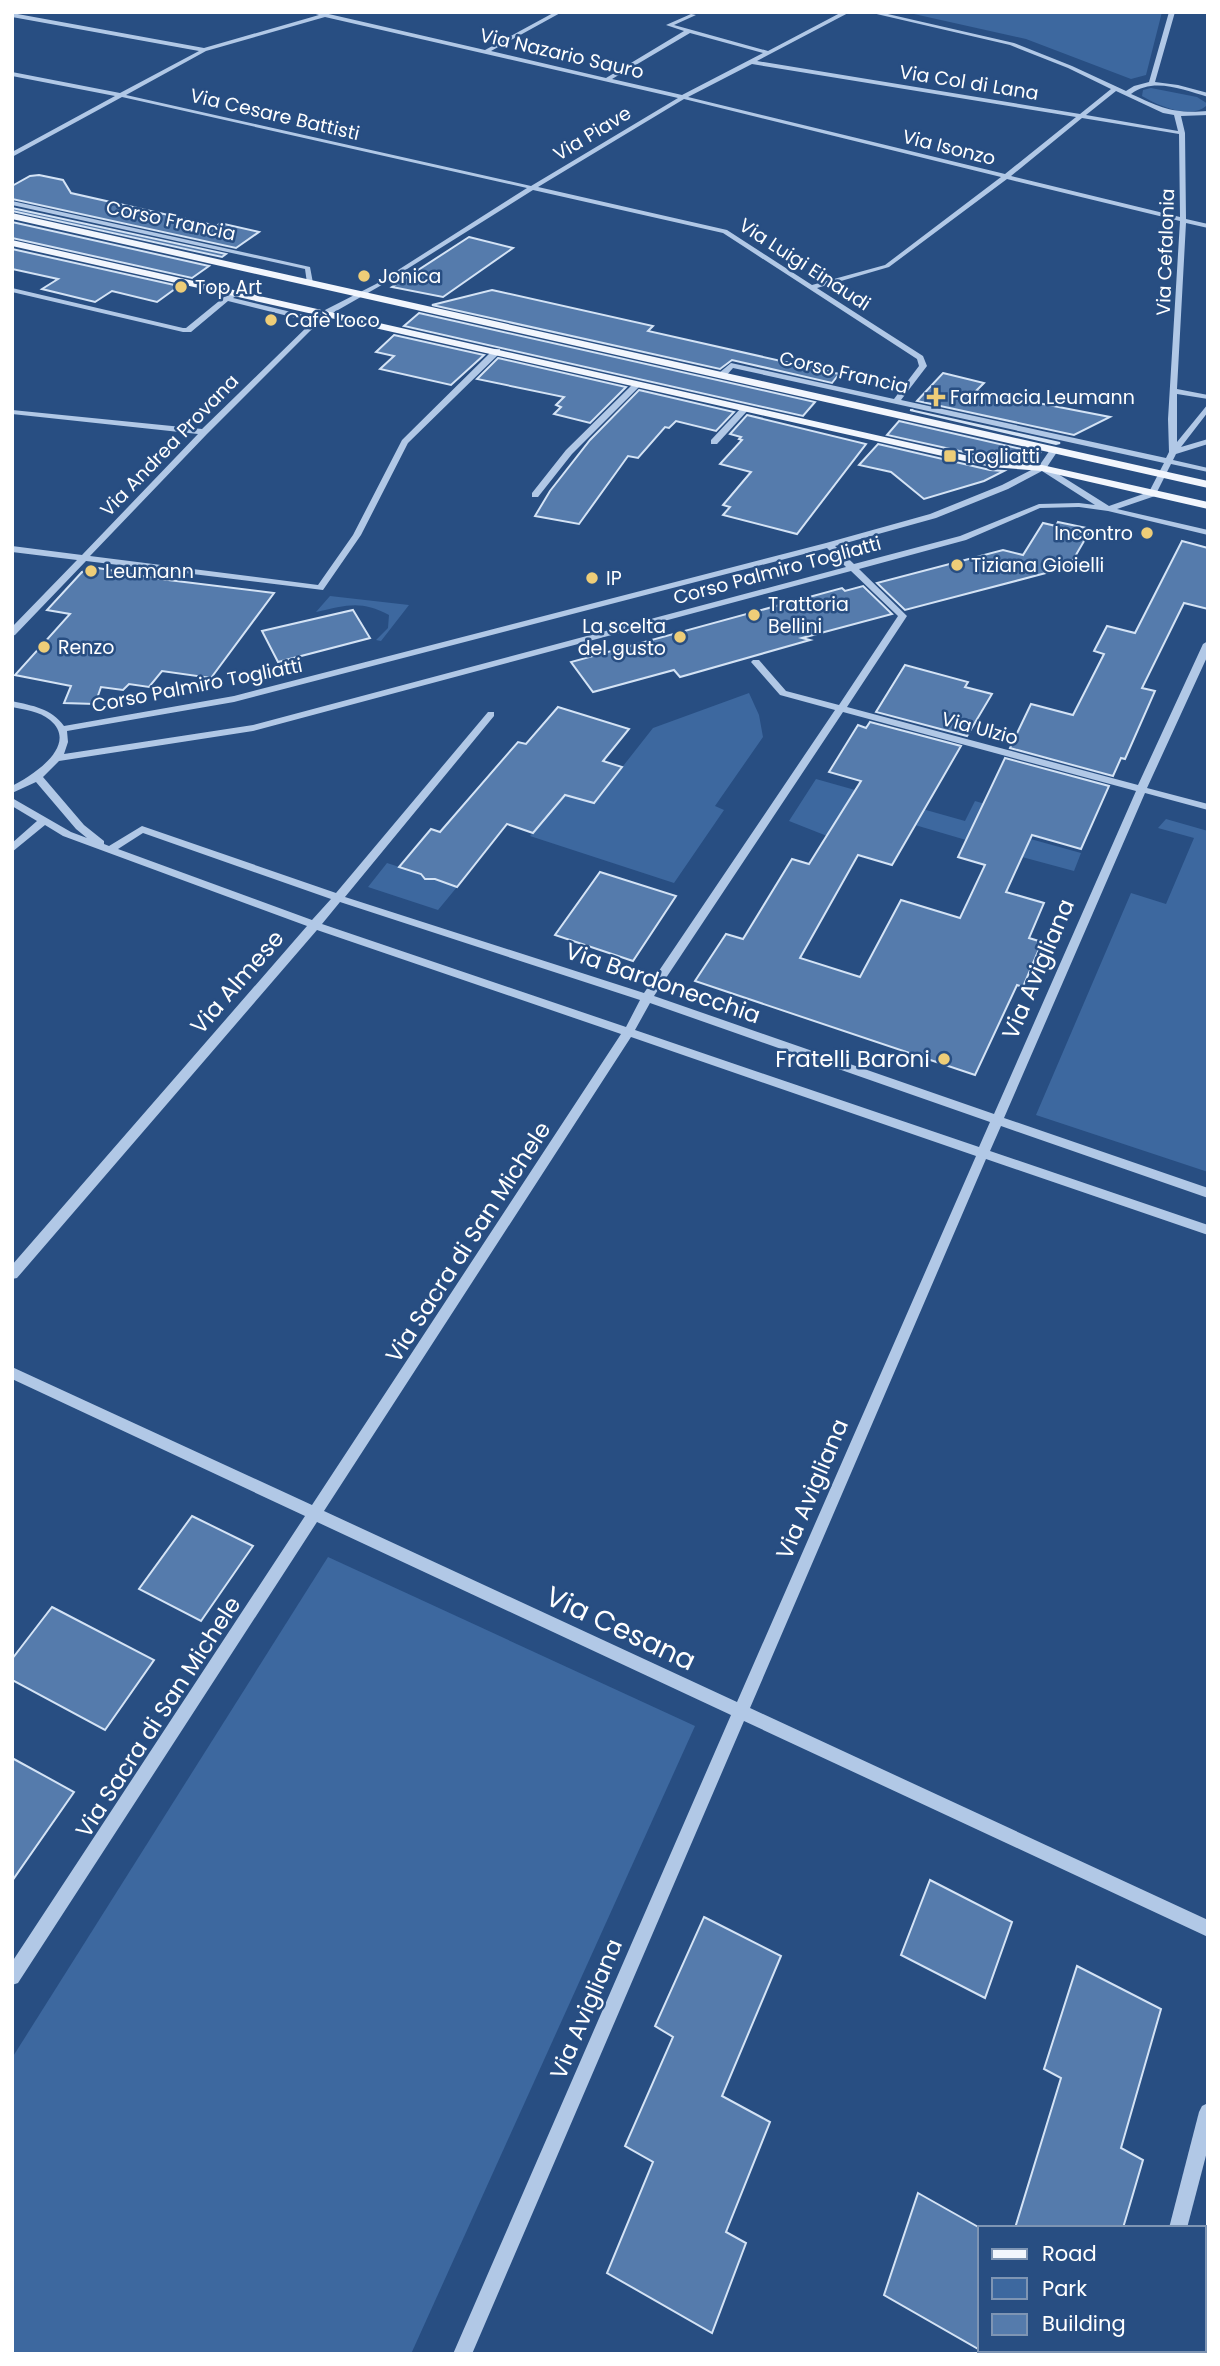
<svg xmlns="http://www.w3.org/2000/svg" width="1220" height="2366" font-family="Poppins,sans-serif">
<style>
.green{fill:#3d689f}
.building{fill:#557bac;stroke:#d4e3f5;stroke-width:2}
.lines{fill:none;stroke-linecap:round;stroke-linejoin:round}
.minor{fill:#b1c8e6;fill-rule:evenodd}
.major{fill:#f2f6fd;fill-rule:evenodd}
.poi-dot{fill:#eecd78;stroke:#284e82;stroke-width:2.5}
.labels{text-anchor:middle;stroke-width:5;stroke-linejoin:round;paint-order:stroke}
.far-street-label{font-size:19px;fill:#fff;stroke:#284e82}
.far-poi-label{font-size:19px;fill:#fff;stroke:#284e82;text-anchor:start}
.street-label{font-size:23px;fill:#fff;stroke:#284e82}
.poi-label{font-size:23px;fill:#fff;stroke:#284e82;text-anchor:end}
.near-street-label{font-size:28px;fill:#fff;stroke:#284e82}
</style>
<rect width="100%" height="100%" fill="#284e82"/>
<g class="green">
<path d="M905 12H1162L1146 75 1131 79 1026 39Z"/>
<path d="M1151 88 1197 97 1208 104C1193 121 1158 106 1142 96L1143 90Z"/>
<path d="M330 596 409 605 381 641 376 640 388 628 389 615C361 600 347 605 316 612Z"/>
<path d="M749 693 759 715 763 737 715 806 724 810 674 883 530 836 565 794 594 803 653 728Z"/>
<path d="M816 779 965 821 975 801 995 807 994 829 1081 853 1074 871 1022 857 972 828 966 840 915 825 920 817 852 796 827 836 789 821Z"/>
<path d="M1166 819 1208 831V1172L1036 1115 1131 893 1166 904 1194 838 1158 828Z"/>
<path d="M387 863 421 874 425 879H435L457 887 438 910 368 887Z"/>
<path d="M328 1557 695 1726 411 2354H12V2058Z"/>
</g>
<g class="building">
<path d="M39 175 63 180 71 193 217 226 220 223 259 232 236 248 12 199V186L30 176Z"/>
<path d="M12 208 226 254 222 257 12 211Z"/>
<path d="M12 222 209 266 192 278 12 238Z"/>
<path d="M469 237 513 248 443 297 392 287Z"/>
<path d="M12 249 179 286 157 302 112 291 95 302 42 289 58 279 12 269Z"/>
<path d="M492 290 653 326 648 331 839 374 832 383 732 360 720 369 432 305Z"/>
<path d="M419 313 815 402 803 416 404 326Z"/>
<path d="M394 335 484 355 451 385 380 369 394 356 376 352Z"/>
<path d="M498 358 626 387 590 423 554 414 561 407 556 405 564 397 477 379Z"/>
<path d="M943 373 984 383 976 391 1110 417 1074 435 917 401Z"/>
<path d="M639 390 734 412 716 431 676 421 669 428 665 427 638 458 628 456 579 524 535 516 550 491 590 440Z"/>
<path d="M910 410 1060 443 1056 444Z"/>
<path d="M747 415 866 444 797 534 723 515 730 507 723 505 751 472 720 464 742 440 739 439 741 437 730 434Z"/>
<path d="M899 421 1039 453 1023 461 991 458 887 435Z"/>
<path d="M878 444 990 470 1004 471 984 481 924 499 891 472 859 465Z"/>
<path d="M1058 522 1091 529 1069 567 905 610 877 583 1003 550 1023 555 1043 523 1056 526Z"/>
<path d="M1182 541 1208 548V609L1184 603 1142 688 1155 691 1125 759 1121 758 1113 776 1010 748 1031 704 1073 715 1104 654 1094 651 1107 626 1135 633Z"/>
<path d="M98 568 160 579 274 593 211 678 162 671 149 687 129 684 123 690 101 687 95 704 64 703 71 686 15 675 70 614 47 610 82 572Z"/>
<path d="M863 586 892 614 802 638 810 640 680 677 674 670 593 692 571 662 842 588 845 591Z"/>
<path d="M353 610 370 638 278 662 262 631Z"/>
<path d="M905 665 968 682 965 687 992 694 967 736 876 712Z"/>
<path d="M558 707 629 729 603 761 622 767 594 803 565 795 533 833 507 824 457 887 435 879H425L421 874 399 867 431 829 440 832 518 742 526 744Z"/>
<path d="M870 722 961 746 892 865 858 855 800 958 860 977 901 900 960 918 985 865 958 857 1005 758 1109 786 1081 849 1032 835 1006 892 1044 903 1029 938 1042 942 1023 987 1017 985 975 1075 695 981 726 934 743 939 792 859 809 864 861 781 829 772 858 725 866 728Z"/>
<path d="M600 872 676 896 633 961 555 935Z"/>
<path d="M192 1516 253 1546 201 1621 139 1589Z"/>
<path d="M52 1607 154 1660 105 1730 12 1680V1659Z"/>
<path d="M12 1758 74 1792 12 1881Z"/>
<path d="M930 1880 1012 1922 985 1998 901 1955Z"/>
<path d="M704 1917 781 1956 722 2096 770 2122 726 2232 746 2243 712 2333 607 2273 653 2162 625 2146 673 2037 655 2026Z"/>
<path d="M1077 1966 1161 2009 1121 2148 1143 2160 1123 2228H1015L1061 2078 1044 2069Z"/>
<path d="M918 2193 980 2228V2350L884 2295Z"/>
</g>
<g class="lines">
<g class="minor">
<path d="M309 12H320L485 50 555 12H562L491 51 606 78 684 31 666 25 691 14 696 15 674 25 768 51 842 12H850L757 61 1080 114 1111 89 1068 68 1010 45 868 12H879L1014 43 1072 66 1126 91 1134 86 1149 82 1169 12H1175L1155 82 1178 85 1208 93V97C1183 90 1154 77 1131 94 1162 108 1173 114 1208 111V115L1181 116 1185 133 1186 219 1208 224V228L1186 223 1177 389 1208 395V399L1177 394V442L1208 404V412L1181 447 1208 439V444L1176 454 1173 460 1208 468V472L1171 464 1155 496 1117 509 1208 530V535L1108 511 1079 507 1040 508 966 540 859 569 907 616 847 707 1138 785 1203 644 1208 641V655L1147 788 1208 804V810L1145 793 1004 1118 1208 1188V1198L1001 1126 990 1151 1208 1225V1235L986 1159 750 1708 1208 1920V1937L744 1721 472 2354H453L731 1715 317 1522 18 1983 12 1985V1962L305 1516 12 1379V1367L312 1505 621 1034 317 930 17 1278 12 1279V1265L307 926 63 836 45 825 12 852V843L37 821 12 806V798L71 832 87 838 76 829 36 782 12 793V786C32 776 80 745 50 720 39 711 25 710 12 707V701C33 706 51 708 64 726L234 696 826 543 930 514 1002 485 1039 466 1052 447 1059 449 1047 467 1109 506 1149 492 1164 463 733 368 725 377H719V373L731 363 894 399 919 366 917 359 723 233 533 190 380 286 331 314 310 331 207 434 90 556 318 585 353 535 402 440 494 349H500V353L408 443 361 535 323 590 86 561 15 635 12 636V627L77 560 12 552V546L82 555 198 434 12 414V410L202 429 312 322 228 301 191 332H183L12 292V288L183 328H186L224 297 232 294 236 296 233 298 316 318 325 310 376 284 527 188 122 97 12 157V152L115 96 12 76V72L120 93 199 51 12 17V13L204 48 319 15ZM325 17 678 98 531 186 126 95 206 51ZM690 33 763 53 682 95 612 79ZM752 64 1076 117 1005 174 688 97ZM1116 91 1163 113 1174 115 1178 131 1086 115ZM684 99 1001 177 885 265 812 285 727 230 538 187ZM1082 118 1179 134 1180 217 1011 176ZM1007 179 1180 221 1168 419 1169 452 1166 458 901 400 927 366 923 356 817 288 889 267ZM1042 471 1095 505 1079 503 1039 504 960 536 854 564 835 546 936 518 1008 489ZM827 548 846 567 253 725 64 754 68 742 67 731 234 702ZM851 571 898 616 839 705 786 691 759 660H753L751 662 780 695 835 710 644 993 345 897 494 716V712H488L336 893 142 826 109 846 104 844V841L84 825 43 777 59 761 253 731ZM843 712 1136 791 994 1114 654 996ZM143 833 331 899 312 920 118 849ZM340 902 640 1000 626 1027 322 924ZM650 1003 990 1122 979 1147 635 1030ZM631 1037 976 1156 737 1702 324 1511Z"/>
<path d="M12 201 310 267 313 283 310 285 307 283 305 269 12 205Z"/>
<path d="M635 382 642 384 572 454 538 497H532V493L566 450Z"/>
<path d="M742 407 749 409 717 444H711V440Z"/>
<path d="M1208 2103V2148L1187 2228H1169L1199 2112 1202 2106Z"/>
<rect x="1137" y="2350" width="19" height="4"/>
</g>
<g class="major">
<path d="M12 213 1208 481V488L12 219Z"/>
<path d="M12 240 991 461 1042 465 1208 502V509L1042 471 991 467 12 246Z"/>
</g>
</g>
<g class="poi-dot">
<circle cx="364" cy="276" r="7"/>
<circle cx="181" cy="287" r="7"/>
<circle cx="271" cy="320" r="7"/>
<path d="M932.5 386.5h7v7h7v7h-7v7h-7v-7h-7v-7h7z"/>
<rect x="943" y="449" width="14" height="14" rx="3.5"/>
<circle cx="1147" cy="533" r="7"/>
<circle cx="957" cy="565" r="7"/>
<circle cx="91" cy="571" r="7"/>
<circle cx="592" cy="578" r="7"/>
<circle cx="754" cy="615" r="7"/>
<circle cx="680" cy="637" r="7"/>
<circle cx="44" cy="647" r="7"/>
<circle cx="944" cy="1059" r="7"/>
</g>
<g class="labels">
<g class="far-street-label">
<text transform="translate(562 53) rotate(13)" y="7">Via Nazario Sauro</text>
<text transform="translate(969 82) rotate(9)" y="7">Via Col di Lana</text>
<text transform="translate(275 114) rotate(13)" y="7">Via Cesare Battisti</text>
<text transform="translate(592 133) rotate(-31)" y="7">Via Piave</text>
<text transform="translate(949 147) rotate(14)" y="7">Via Isonzo</text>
<text transform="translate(171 220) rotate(12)" y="7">Corso Francia</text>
<text transform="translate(1165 252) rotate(-88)" y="7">Via Cefalonia</text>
<text transform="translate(805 264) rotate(33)" y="7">Via Luigi Einaudi</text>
<text transform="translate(844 372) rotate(13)" y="7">Corso Francia</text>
<text transform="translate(169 445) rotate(-46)" y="7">Via Andrea Provana</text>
<text transform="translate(777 570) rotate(-15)" y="7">Corso Palmiro Togliatti</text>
<text transform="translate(197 685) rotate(-11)" y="7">Corso Palmiro Togliatti</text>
<text transform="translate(980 728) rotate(15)" y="7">Via Ulzio</text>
</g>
<g class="far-poi-label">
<text x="378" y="283">Jonica</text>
<text x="195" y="294">Top Art</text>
<text x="285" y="327">Cafè Loco</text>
<text x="950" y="404">Farmacia Leumann</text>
<text x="964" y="463">Togliatti</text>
<text x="1133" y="540" text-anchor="end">Incontro</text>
<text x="971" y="572">Tiziana Gioielli</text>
<text x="105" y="578">Leumann</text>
<text x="606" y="585">IP</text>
<text x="768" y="611">Trattoria<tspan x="768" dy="22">Bellini</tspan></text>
<text x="666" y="633" text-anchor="end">La scelta<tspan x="666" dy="22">del gusto</tspan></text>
<text x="58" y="654">Renzo</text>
</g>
<g class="street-label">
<text transform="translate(1038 969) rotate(-67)" y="8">Via Avigliana</text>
<text transform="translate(237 982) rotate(-49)" y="8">Via Almese</text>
<text transform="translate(663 983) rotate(19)" y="8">Via Bardonecchia</text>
<text transform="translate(468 1242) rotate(-57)" y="8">Via Sacra di San Michele</text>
<text transform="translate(812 1489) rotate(-67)" y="8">Via Avigliana</text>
<text transform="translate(158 1717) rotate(-57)" y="8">Via Sacra di San Michele</text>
<text transform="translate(586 2009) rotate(-67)" y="8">Via Avigliana</text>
</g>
<g class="poi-label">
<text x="930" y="1067">Fratelli Baroni</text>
</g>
<g class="near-street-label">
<text transform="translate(621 1628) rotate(25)" y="10">Via Cesana</text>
</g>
</g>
<rect width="1220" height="2366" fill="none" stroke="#ffffff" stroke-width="28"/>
<rect x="978" y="2226" width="228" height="126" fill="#284e82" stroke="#7e95b4" stroke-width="2"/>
<rect x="992" y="2249" width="35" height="10" fill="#f2f6fd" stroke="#7e95b4" stroke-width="2"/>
<text x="1042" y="2261" font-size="21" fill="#ffffff">Road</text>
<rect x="992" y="2278" width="35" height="21" fill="#3d689f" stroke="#7e95b4" stroke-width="2"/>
<text x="1042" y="2296" font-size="21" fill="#ffffff">Park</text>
<rect x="992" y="2314" width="35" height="21" fill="#557bac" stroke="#7e95b4" stroke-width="2"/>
<text x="1042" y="2331" font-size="21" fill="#ffffff">Building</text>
</svg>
